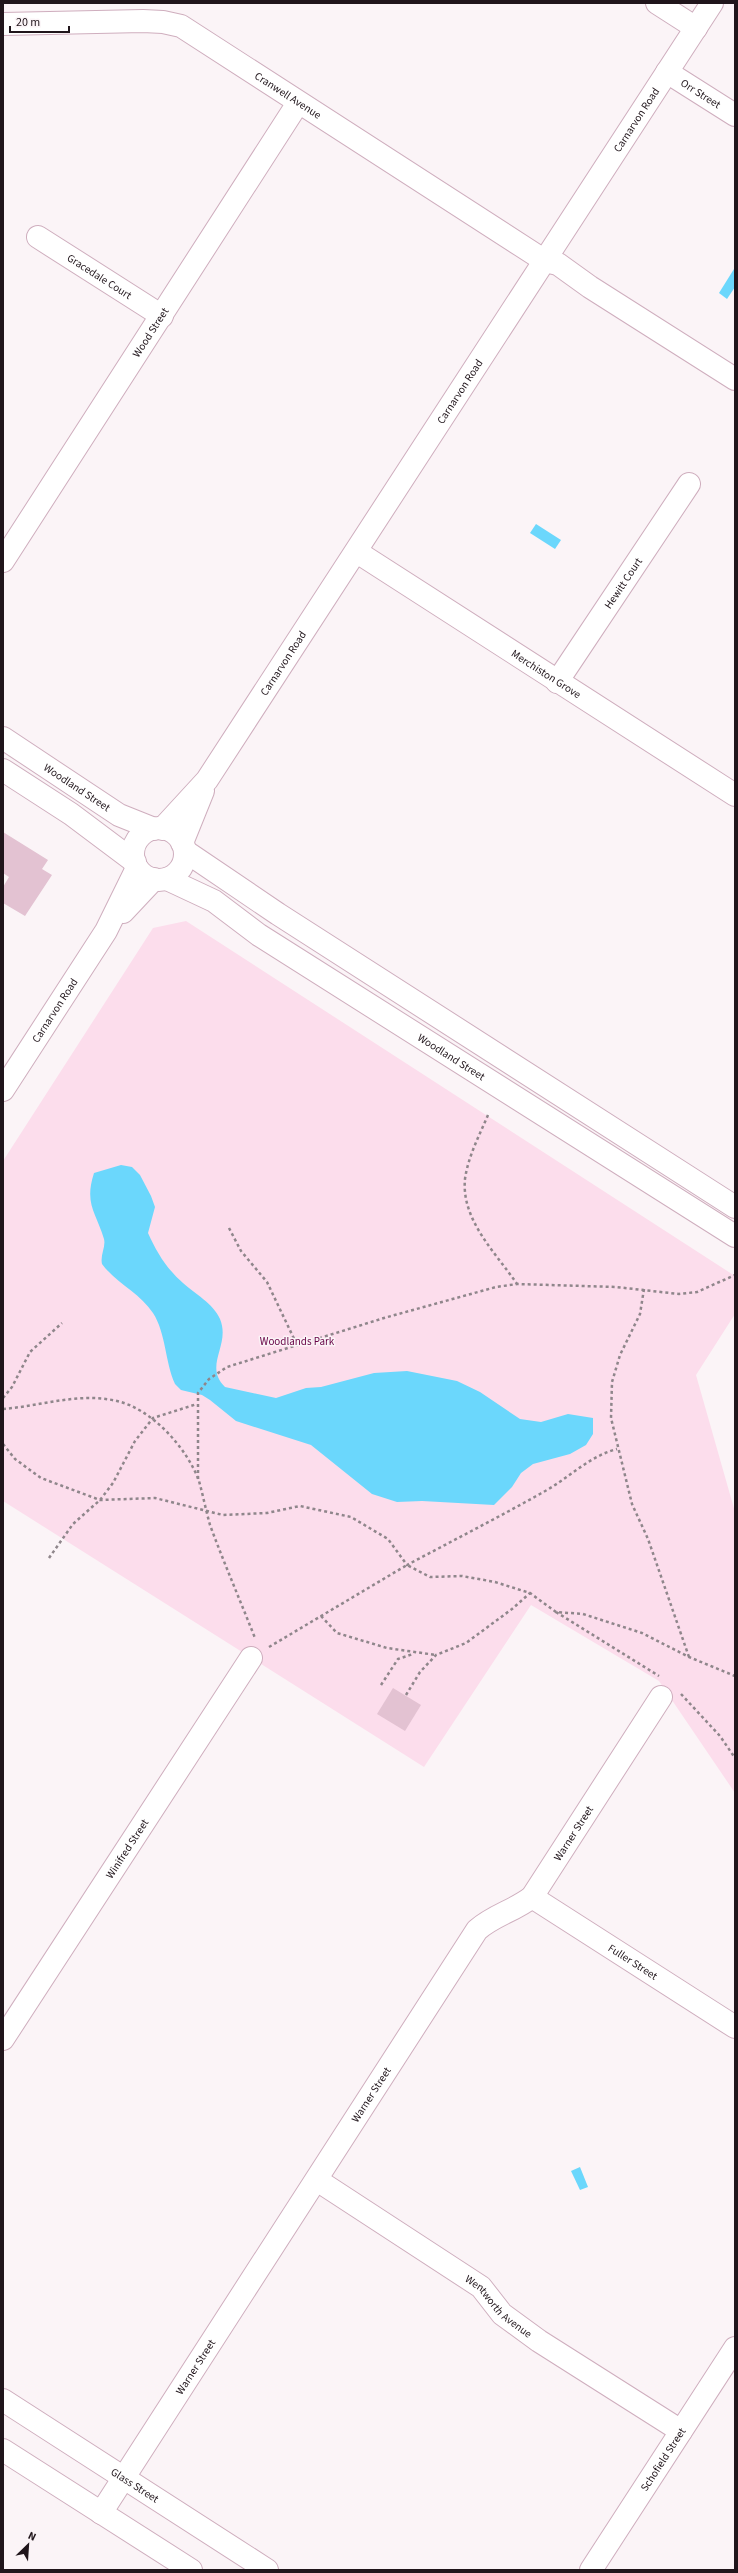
<svg xmlns="http://www.w3.org/2000/svg" width="738" height="2573" font-family="'Source Sans 3',sans-serif">
<style>
.green{fill:#fcddec}
.water{fill:#6bd7fc}
.building{fill:#e3c2d2}
.lines{fill:none;stroke-linecap:round;stroke-linejoin:round}
.minor-casing{stroke:#cfaebe;stroke-width:24}
.major-casing{stroke:#cfaebe;stroke-width:24}
.path{stroke:#8f868b;stroke-width:2.5;stroke-dasharray:3 3;stroke-linecap:butt}
.minor{stroke:#fff;stroke-width:22}
.major{stroke:#fff;stroke-width:22}
.labels{text-anchor:middle;stroke-width:3;stroke-linejoin:round;paint-order:stroke}
.street-label{font-size:11px;fill:#20151b;stroke:#fbf4f7}
.park-label{font-size:11px;fill:#670346;stroke:#fbf4f7}
</style>
<rect width="100%" height="100%" fill="#fbf4f7"/>
<path class="green" d="M186 921 735 1276V1314L696 1375 735 1512V1793L659 1681 531 1605 424 1767 3 1501V1161L153 928Z"/>
<g class="water">
<path d="M734 269 735 287 727 299 719 293Z"/>
<path d="M536 524 561 540 555 549 530 533Z"/>
<path d="M121 1165 132 1167 140 1175 151 1196 155 1207 148 1233C157 1253 167 1269 183 1283 195 1294 213 1303 220 1319 231 1346 203 1365 225 1387L276 1398 306 1388 321 1387 374 1373 407 1371 457 1381 480 1392 520 1419 541 1422 568 1414 593 1418V1434L586 1445 570 1454 533 1464 521 1473 512 1487 494 1505 422 1501 397 1502 372 1494 311 1445 236 1421 210 1400 202 1395 181 1390 175 1384C165 1362 166 1333 153 1313 140 1293 116 1283 102 1264 100 1255 106 1247 104 1239 96 1212 84 1204 94 1173Z"/>
<path d="M580 2167 588 2187 580 2190 571 2171Z"/>
</g>
<g class="building">
<path d="M3 832 48 860 42 869 52 875 25 916 3 903V887L9 877 3 873Z"/>
<path d="M393 1688 421 1705 405 1731 377 1714Z"/>
</g>
<g class="lines">
<defs>
<g id="minor">
<path d="M657 3 696 28"/>
<path id="s1" d="M3 24 143 21 163 22 181 26 545 261 558 264 590 287 735 379"/>
<path id="s2" d="M667 72 735 115"/>
<path id="s3" d="M38 237 162 316"/>
<path id="s4" d="M357 552 735 795"/>
<path id="s5" d="M3 561 298 103"/>
<path id="s6" d="M557 682 689 484"/>
<path id="s7" d="M162 829 207 780 712 3"/>
<path d="M182 843 203 791"/>
<path d="M123 912 154 879"/>
<path id="s8" d="M3 1090 106 931 137 868"/>
<path id="s9" d="M532 1897 735 2027"/>
<path id="s10" d="M3 2039 251 1658"/>
<path id="s11" d="M317 2180 481 2287 502 2314 539 2341 681 2431"/>
<path id="s12" d="M3 2400 267 2570"/>
<path d="M3 2450 191 2570"/>
<path id="s13" d="M101 2513 477 1930C494 1915 514 1911 532 1897L661 1697"/>
<path id="s14" d="M591 2570 735 2348"/>
</g>
<g id="major">
<path id="s15" d="M3 738 119 815 154 829"/>
<path d="M3 770 71 814 135 862"/>
<circle cx="159" cy="854" r="26"/>
<path d="M185 851 278 914 735 1207"/>
<path id="s16" d="M167 879 214 901 259 935 735 1236"/>
</g>
</defs>
<use href="#minor" class="minor-casing"/>
<use href="#major" class="major-casing"/>
<g class="path">
<path d="M488 1115C479 1136 468 1157 465 1179 461 1220 496 1253 517 1284"/>
<path d="M229 1228 241 1251 267 1282 297 1345"/>
<path d="M644 1289 640 1314 620 1355 612 1382 611 1418 632 1504 648 1539 689 1657"/>
<path d="M3 1398 12 1387 30 1352 62 1323"/>
<path d="M3 1409C41 1406 79 1392 117 1401 152 1409 187 1448 199 1481 203 1495 206 1511 210 1525 224 1563 240 1600 255 1638"/>
<path d="M3 1444 15 1459 41 1478 100 1500 155 1498 223 1515 267 1513 300 1506 351 1517 388 1539 407 1565C454 1540 501 1516 547 1490 571 1476 590 1456 617 1449"/>
<path d="M198 1479V1393L209 1379 227 1367 384 1318 496 1287 517 1284 616 1287 679 1294 697 1292 735 1275"/>
<path d="M49 1558 73 1524 100 1500 113 1483 135 1441 153 1418 197 1404"/>
<path d="M556 1612 659 1676"/>
<path d="M321 1616 337 1633 387 1648 436 1655"/>
<path d="M269 1647 407 1565 430 1577 462 1576 495 1582 530 1593 556 1612 583 1614 642 1633 689 1657 735 1676"/>
<path d="M381 1685 398 1659 413 1654"/>
<path d="M681 1694 720 1736 735 1758"/>
<path d="M406 1695 420 1672 436 1655 466 1643 512 1609 530 1593"/>
</g>
<use href="#minor" class="minor"/>
<use href="#major" class="major"/>
</g>
<g class="labels">
<g class="street-label">
<text dy="4" stroke="none"><textPath href="#s2" startOffset="40">Orr Street</textPath></text>
<text dy="4" stroke="none"><textPath href="#s1" startOffset="306">Cranwell Avenue</textPath></text>
<text dy="4" stroke="none"><textPath href="#s7" startOffset="854">Carnarvon Road</textPath></text>
<text dy="4" stroke="none"><textPath href="#s3" startOffset="73">Gracedale Court</textPath></text>
<text dy="4" stroke="none"><textPath href="#s5" startOffset="272">Wood Street</textPath></text>
<text dy="4" stroke="none"><textPath href="#s7" startOffset="530">Carnarvon Road</textPath></text>
<text dy="4" stroke="none"><textPath href="#s6" startOffset="119">Hewitt Court</textPath></text>
<text dy="4" stroke="none"><textPath href="#s7" startOffset="206">Carnarvon Road</textPath></text>
<text dy="4" stroke="none"><textPath href="#s4" startOffset="225">Merchiston Grove</textPath></text>
<text dy="4" stroke="none"><textPath href="#s15" startOffset="89">Woodland Street</textPath></text>
<text dy="4" stroke="none"><textPath href="#s8" startOffset="95">Carnarvon Road</textPath></text>
<text dy="4" stroke="none"><textPath href="#s16" startOffset="336">Woodland Street</textPath></text>
<text dy="4" stroke="none"><textPath href="#s13" startOffset="834">Warner Street</textPath></text>
<text dy="4" stroke="none"><textPath href="#s10" startOffset="227">Winifred Street</textPath></text>
<text dy="4" stroke="none"><textPath href="#s9" startOffset="120">Fuller Street</textPath></text>
<text dy="4" stroke="none"><textPath href="#s13" startOffset="498">Warner Street</textPath></text>
<text dy="4" stroke="none"><textPath href="#s11" startOffset="222">Wentworth Avenue</textPath></text>
<text dy="4" stroke="none"><textPath href="#s13" startOffset="174">Warner Street</textPath></text>
<text dy="4" stroke="none"><textPath href="#s14" startOffset="132">Schofield Street</textPath></text>
<text dy="4" stroke="none"><textPath href="#s12" startOffset="157">Glass Street</textPath></text>
</g>
<g class="park-label">
<text x="297" y="1345">Woodlands Park</text>
</g>
</g>
<rect width="738" height="2573" fill="none" stroke="#20151b" stroke-width="8"/>
<g transform="translate(28 2545) rotate(25)" stroke="#fbf4f7" stroke-width="3" paint-order="stroke">
<path d="M0-3L7 15L0 10L-7 15Z" fill="#20151b"/>
<text y="-6" font-size="11" font-weight="bold" text-anchor="middle" fill="#20151b">N</text>
</g>
<path d="M10 26v6h59v-6" fill="none" stroke="#20151b" stroke-width="2"/>
<text x="16" y="26" font-size="12" fill="#20151b" stroke="#fbf4f7" stroke-width="3" paint-order="stroke">20 m</text>
</svg>
